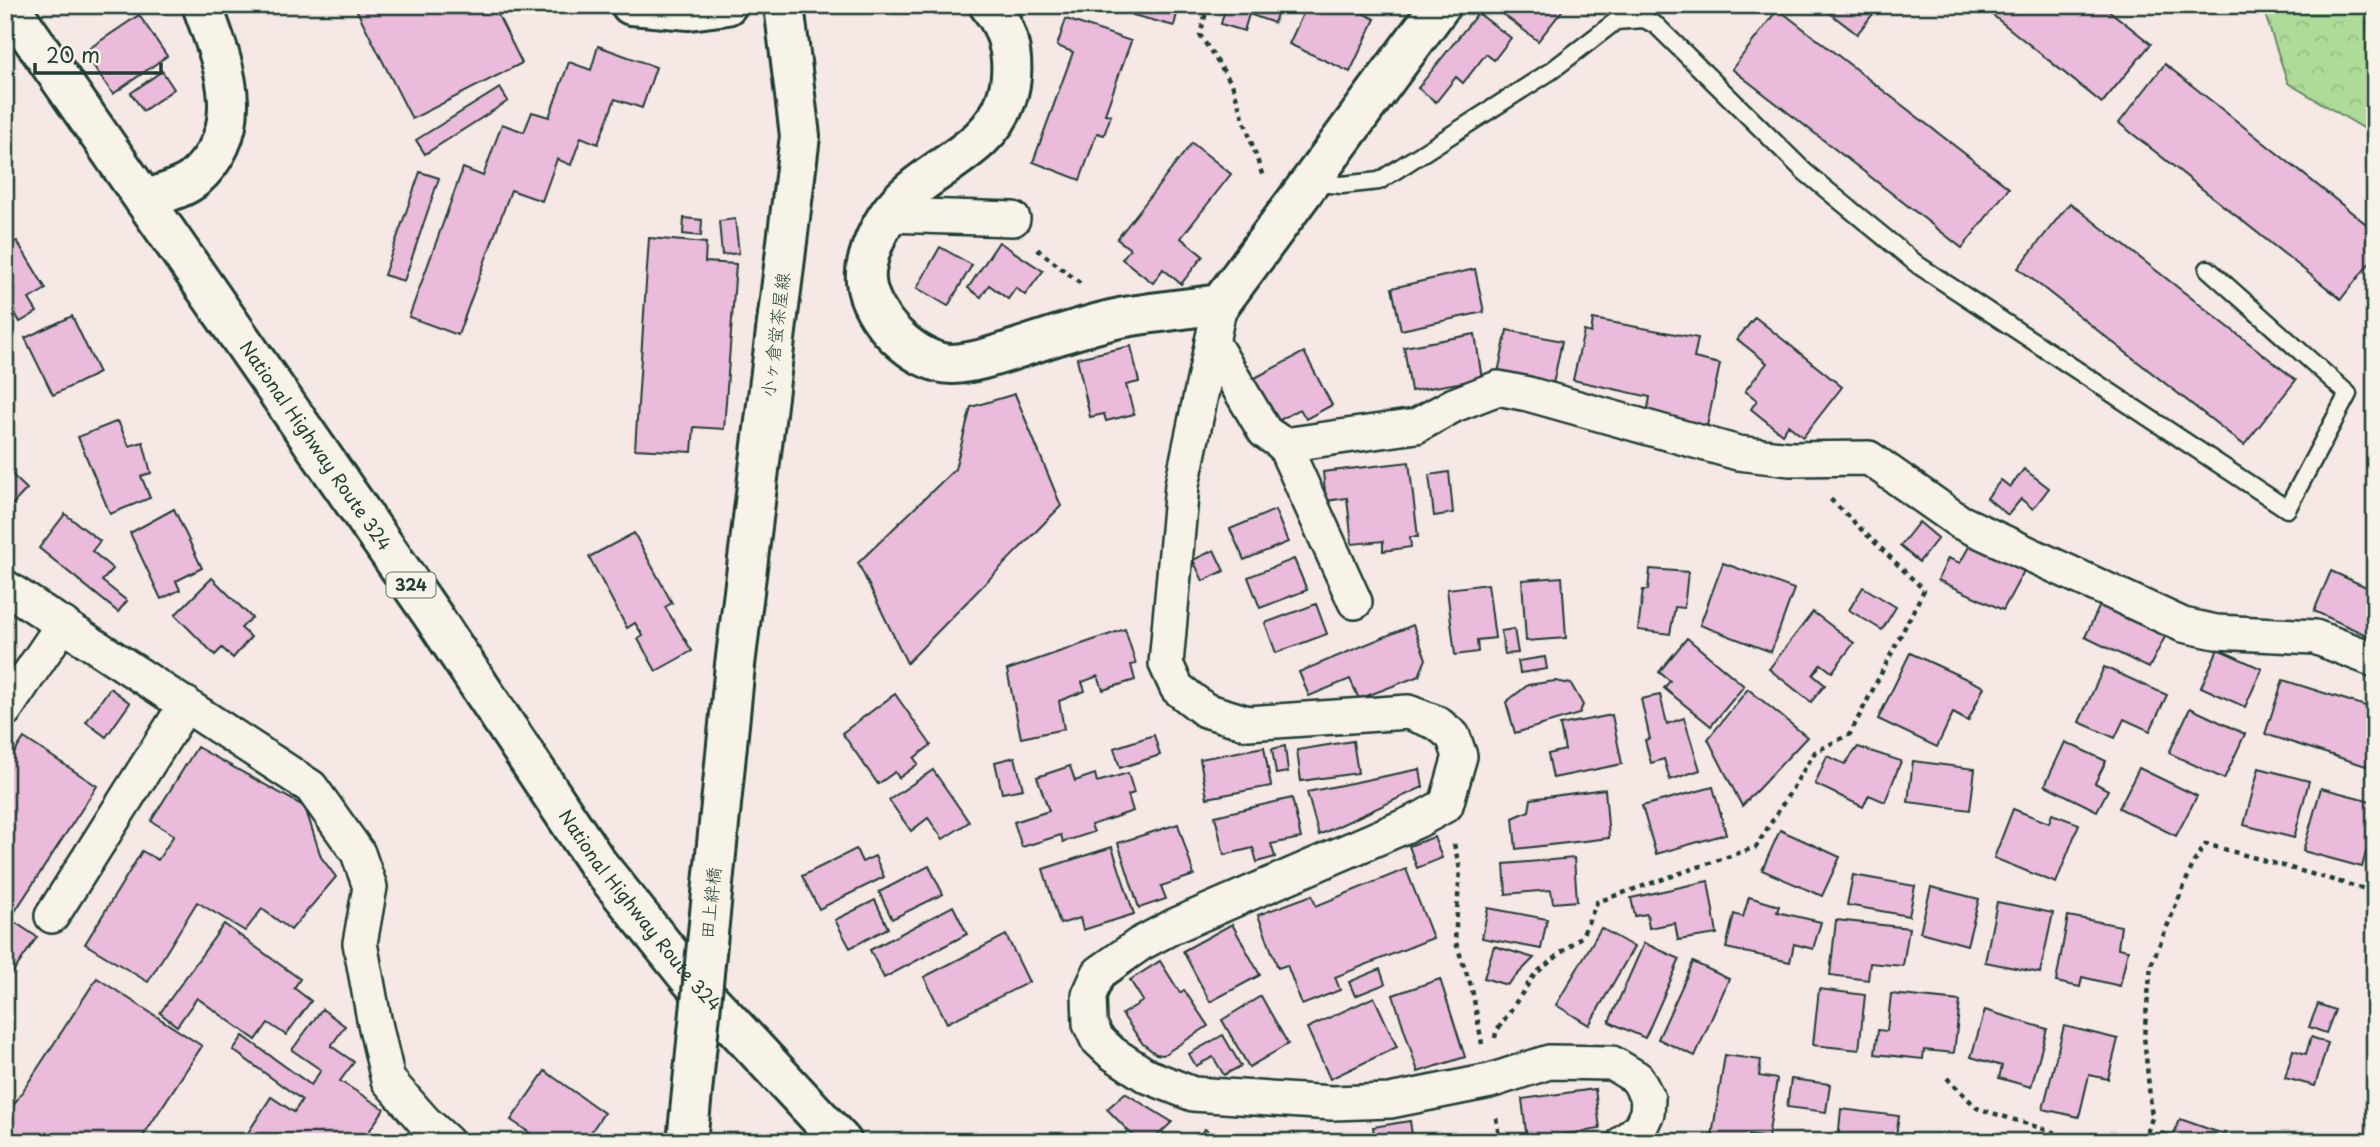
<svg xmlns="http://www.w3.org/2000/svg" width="2380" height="1147" font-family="'Playpen Sans','Klee One',sans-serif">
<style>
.forest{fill:url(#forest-crowns);stroke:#678c66;stroke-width:2}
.building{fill:#ebbbdb;stroke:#1f3d34;stroke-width:2}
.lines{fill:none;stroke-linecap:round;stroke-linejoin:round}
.service-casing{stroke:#1f3d34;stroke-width:21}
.minor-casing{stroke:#1f3d34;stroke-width:38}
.tertiary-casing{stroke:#1f3d34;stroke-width:44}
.trunk-casing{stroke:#1f3d34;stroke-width:44}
.path{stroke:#1f3d34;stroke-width:4.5;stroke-dasharray:5 5;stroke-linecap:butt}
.service{stroke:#f7f3e8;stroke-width:16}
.minor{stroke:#f7f3e8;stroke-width:33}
.tertiary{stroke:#f7f3e8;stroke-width:38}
.trunk{stroke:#f7f3e8;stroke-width:38}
.tertiary-bridge-casing{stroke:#1f3d34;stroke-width:44;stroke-linecap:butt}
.tertiary-bridge{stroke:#f7f3e8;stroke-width:38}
.labels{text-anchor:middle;stroke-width:6;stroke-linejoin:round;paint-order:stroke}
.shield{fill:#f7f3e8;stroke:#60746a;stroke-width:2}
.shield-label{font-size:16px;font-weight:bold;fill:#1f3d34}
.street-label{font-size:18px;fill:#1f3d34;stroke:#f7f3e8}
</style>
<defs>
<pattern id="forest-crowns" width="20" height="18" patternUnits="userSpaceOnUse" patternTransform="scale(1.75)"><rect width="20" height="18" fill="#afdb99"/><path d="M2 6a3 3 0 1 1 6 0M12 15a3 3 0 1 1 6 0" fill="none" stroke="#96bd84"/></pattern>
</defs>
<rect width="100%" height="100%" fill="#f5e8e5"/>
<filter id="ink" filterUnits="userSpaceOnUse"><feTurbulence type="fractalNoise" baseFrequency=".0143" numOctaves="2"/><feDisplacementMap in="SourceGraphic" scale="14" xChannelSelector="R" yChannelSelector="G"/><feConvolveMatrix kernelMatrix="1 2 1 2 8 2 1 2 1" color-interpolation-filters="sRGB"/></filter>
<g filter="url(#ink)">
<path class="forest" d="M2262 5H2375V135L2288 83Z"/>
<g class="building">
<path d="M354 5H493L522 63 412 119Z"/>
<path d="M1136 5H1179L1174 26 1133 15Z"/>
<path d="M1226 5H1280L1274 23 1249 14 1244 31 1221 24Z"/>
<path d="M1307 5H1346L1375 19 1350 72 1289 44Z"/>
<path d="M1491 5H1563L1565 7 1538 41Z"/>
<path d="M1819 5H1880L1857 34Z"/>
<path d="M1980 5H2102L2151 44 2102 103Z"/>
<path d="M1778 9 2009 188 1962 248 1732 69Z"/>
<path d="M1478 13 1511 38 1494 60 1486 54 1463 83 1456 77 1436 102 1418 88Z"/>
<path d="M139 15 167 56 113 94 84 52Z"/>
<path d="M1066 19 1131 41 1105 114 1111 115 1104 135 1097 133 1080 180 1033 162 1073 52 1057 46Z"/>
<path d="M598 46 656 67 642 108 615 99 598 144 581 137 571 165 557 159 542 201 511 190 458 335 409 317 463 168 483 176 502 124 524 132 532 112 549 117 569 62 591 70Z"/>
<path d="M2165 64 2375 231V256L2341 299 2119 123Z"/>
<path d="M162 71 174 89 143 111 131 93Z"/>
<path d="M500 88 508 101 425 154 416 140Z"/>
<path d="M1192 143 1231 174 1181 238 1203 256 1181 284 1163 269 1153 283 1122 259 1130 249 1117 239Z"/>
<path d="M420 172 439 178 404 281 384 275Z"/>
<path d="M2070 203 2296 380 2244 445 2018 268Z"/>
<path d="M684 218 702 220 701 236 683 234Z"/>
<path d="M735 219 739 253 722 255 719 221Z"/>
<path d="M649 238 706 243 705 262 736 264 724 429 694 427 692 452 635 449Z"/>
<path d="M17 241 46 289 29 299 37 312 20 322 5 295V248Z"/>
<path d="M999 242 1043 271 1025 295 1016 288 1008 299 989 285 981 297 968 288Z"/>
<path d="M940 247 972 265 948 306 917 288Z"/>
<path d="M1475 269 1484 312 1401 330 1392 288Z"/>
<path d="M72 316 99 373 53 395 25 338Z"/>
<path d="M1755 317 1842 387 1803 437 1788 425 1782 434 1751 409 1757 400 1745 391 1767 363 1737 339Z"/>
<path d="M1593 319 1698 338 1694 358 1720 364 1707 426 1647 414 1650 397 1573 380 1584 331 1591 333Z"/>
<path d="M1507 330 1562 341 1553 384 1498 373Z"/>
<path d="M1475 334 1482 379 1411 391 1404 347Z"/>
<path d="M1131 346 1139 382 1126 385 1134 414 1106 421 1104 414 1090 417 1077 358Z"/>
<path d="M1304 352 1332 405 1306 419 1300 409 1276 422 1253 379Z"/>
<path d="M1015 394 1061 506 907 663 858 563 955 469 971 407Z"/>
<path d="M118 421 129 446 143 442 151 473 141 476 150 498 110 514 78 437Z"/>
<path d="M1409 462 1418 537H1410L1411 547 1383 551V541L1352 544 1347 498 1326 501 1323 472Z"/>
<path d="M5 468 27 489 7 510 5 508Z"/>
<path d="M2024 469 2049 488 2033 509 2021 499 2008 515 1987 498 2001 480 2010 487Z"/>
<path d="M1449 472 1453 513 1434 516 1429 475Z"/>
<path d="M174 509 202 568 176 581 180 590 161 599 130 533Z"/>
<path d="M1275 510 1288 542 1244 560 1230 529Z"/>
<path d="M65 514 100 541 92 551 113 569 102 581 127 601 118 612 39 548Z"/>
<path d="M1919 522 1938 538 1919 562 1900 546Z"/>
<path d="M634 533 672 603 665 607 692 651 656 671 638 639 643 636 635 623 627 628 589 557Z"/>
<path d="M1971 543 2024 571 2003 610 1938 580 1948 558 1960 563Z"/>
<path d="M1214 550 1224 571 1203 581 1193 560Z"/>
<path d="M1294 559 1307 590 1260 608 1248 577Z"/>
<path d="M1723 563 1794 589 1771 652 1700 625Z"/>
<path d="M1650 569 1688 572 1684 608 1675 607 1670 634 1638 630 1643 590H1648Z"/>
<path d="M2331 571 2375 591V639L2314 611Z"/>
<path d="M1562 577 1566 638 1526 641 1522 580Z"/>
<path d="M212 578 252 618 241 628 251 637 233 658 222 648 215 655 175 615Z"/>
<path d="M1488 584 1495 638 1477 640 1478 652 1455 655 1447 589Z"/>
<path d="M1863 587 1896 607 1882 630 1849 610Z"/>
<path d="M2101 603 2166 635 2149 668 2085 637Z"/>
<path d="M1316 604 1327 634 1276 653 1265 623Z"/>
<path d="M1813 612 1854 643 1832 672 1821 664 1813 675 1825 685 1811 702 1769 669Z"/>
<path d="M1413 625 1426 659 1419 676 1359 699 1350 679 1309 696 1299 672Z"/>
<path d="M1125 629 1136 664 1131 665 1135 680 1103 690 1098 676 1082 682 1085 691 1059 701 1064 729 1021 738 1007 670Z"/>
<path d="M1514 629 1518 653 1505 654 1501 631Z"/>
<path d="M1687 638 1744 686 1711 726 1664 688 1670 681 1659 672Z"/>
<path d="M2218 649 2262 669 2245 707 2201 687Z"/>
<path d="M1910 653 1984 687 1968 721 1953 713 1937 747 1878 719Z"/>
<path d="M1545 657 1547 669 1520 673 1518 661Z"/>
<path d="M2104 667 2167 695 2150 731 2124 719 2115 738 2079 722Z"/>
<path d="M2283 680 2375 709V737L2366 766 2265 734Z"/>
<path d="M1555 681 1571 684 1583 705 1579 714 1515 733 1506 702 1528 685Z"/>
<path d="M110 688 130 703 106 737 86 722Z"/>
<path d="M1748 689 1807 737 1742 806 1708 739Z"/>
<path d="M895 694 931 745 914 758 918 764 899 778 895 772 878 784 842 733Z"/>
<path d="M1660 695 1667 724 1684 718 1700 770 1670 780 1664 759 1651 763 1645 740 1650 739 1641 699Z"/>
<path d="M2190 708 2245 734 2224 779 2169 753Z"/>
<path d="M1612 715 1622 764 1553 778 1548 754 1565 750 1560 725Z"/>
<path d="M1154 735 1160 755 1120 768 1114 748Z"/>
<path d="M24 738 97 786 10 919 37 937 5 984V767Z"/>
<path d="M1353 741 1358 773 1301 781 1297 750Z"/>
<path d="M2065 742 2106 761 2095 783 2108 790 2097 811 2045 785Z"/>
<path d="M1285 746 1288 772 1276 774 1272 749Z"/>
<path d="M197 747 305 807 321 857 336 877 291 930 262 909 245 931 197 902 148 982 85 944 142 851 158 860 174 835 151 821Z"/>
<path d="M1264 747 1271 786 1207 798 1200 759Z"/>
<path d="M1858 747 1901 761 1885 802 1869 795 1863 807 1815 784 1827 756 1845 764Z"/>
<path d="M1015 757 1023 789 1002 793 995 762Z"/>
<path d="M1913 761 1975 769 1970 810 1908 802Z"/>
<path d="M1070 766 1075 781 1095 774 1097 782 1128 773 1134 793 1128 795 1133 811 1091 825 1094 832 1063 842 1061 835 1022 847 1014 822 1049 811 1037 777Z"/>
<path d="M2139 768 2197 796 2176 836 2119 808Z"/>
<path d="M2259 768 2309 781 2294 838 2244 825Z"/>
<path d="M1420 769 1423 787 1319 835 1307 792Z"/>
<path d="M933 770 969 822 943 839 928 818 911 831 889 800Z"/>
<path d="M1713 787 1726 834 1656 854 1642 806Z"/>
<path d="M2321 788 2375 802V835L2371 834 2362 867 2303 851Z"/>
<path d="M1605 789 1609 838 1516 849 1513 818 1529 811 1531 799Z"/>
<path d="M1292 798 1301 838 1271 844 1275 857 1257 862 1253 848 1224 855 1215 816Z"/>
<path d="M2013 809 2049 823 2052 814 2079 824 2056 883 1994 858Z"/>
<path d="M1178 824 1194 875 1161 886 1166 899 1139 908 1118 843Z"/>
<path d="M1780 830 1840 857 1822 896 1762 870Z"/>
<path d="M1434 837 1442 858 1417 868 1409 846Z"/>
<path d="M1112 847 1134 914 1083 930 1080 918 1060 924 1043 869Z"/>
<path d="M856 849 862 862 875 856 884 877 819 909 802 876Z"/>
<path d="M1574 858 1577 901 1553 903 1551 890 1506 894 1504 864Z"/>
<path d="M929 866 943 894 892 919 879 892Z"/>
<path d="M1406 869 1433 938 1335 977 1340 990 1302 1005 1287 965 1278 968 1258 915 1312 895 1316 906Z"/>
<path d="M1853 875 1915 886 1909 916 1847 905Z"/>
<path d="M1708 881 1717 934 1678 940 1675 923 1649 928 1647 914 1635 916 1631 898Z"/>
<path d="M1931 887 1979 899 1967 945 1920 932Z"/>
<path d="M1749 897 1779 906 1777 912 1821 922 1813 949 1794 944 1790 962 1726 948 1734 914 1743 917Z"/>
<path d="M875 900 888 928 850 948 835 920Z"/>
<path d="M1997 902 2053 913 2040 973 1985 962Z"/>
<path d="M953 906 967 934 884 978 870 950Z"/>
<path d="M1488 908 1547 919 1541 949 1482 938Z"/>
<path d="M2068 916 2121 926 2118 948 2128 950 2120 986 2082 977 2080 987 2056 982Z"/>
<path d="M1836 920 1909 928 1903 966 1870 963 1868 980 1830 975Z"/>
<path d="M224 924 300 979 294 988 311 1001 286 1035 268 1023 256 1040 197 998 177 1026 160 1013Z"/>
<path d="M1232 924 1260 975 1210 1002 1183 951Z"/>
<path d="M1601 928 1634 947 1589 1025 1556 1005Z"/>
<path d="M1006 935 1029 982 947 1023 924 977Z"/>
<path d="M1644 943 1680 959 1645 1038 1609 1022Z"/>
<path d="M1494 946 1534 958 1507 985 1484 978Z"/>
<path d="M1160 961 1180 993 1184 990 1208 1026 1163 1055 1156 1054 1143 1044 1122 1014 1143 1001 1130 980Z"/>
<path d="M1693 962 1729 979 1695 1056 1658 1039Z"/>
<path d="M1380 969 1385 984 1355 996 1349 982Z"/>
<path d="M97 978 202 1046 139 1142H5V1118Z"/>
<path d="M1440 979 1465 1057 1418 1072 1393 995Z"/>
<path d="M1819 989 1865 995 1859 1050 1813 1045Z"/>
<path d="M1891 994 1960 1001 1954 1053 1924 1050 1923 1059 1875 1054 1878 1030 1887 1031Z"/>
<path d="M1261 996 1288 1044 1249 1067 1222 1020Z"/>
<path d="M1374 997 1397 1047 1330 1079 1307 1028Z"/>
<path d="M2318 1004 2335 1010 2326 1033 2309 1027Z"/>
<path d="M322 1009 345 1026 331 1046 354 1062 340 1081 384 1109 362 1142H242L271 1097 294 1112 302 1100 233 1050 243 1036 311 1085 321 1070 292 1050Z"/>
<path d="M1985 1010 2047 1029 2031 1087 1999 1078 2002 1066 1971 1057Z"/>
<path d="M2064 1026 2118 1039 2108 1079 2089 1075 2079 1117 2043 1109Z"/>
<path d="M1223 1035 1241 1066 1224 1075 1213 1057 1196 1066 1189 1054Z"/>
<path d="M2311 1037 2328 1043 2315 1086 2285 1078 2293 1050 2306 1054Z"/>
<path d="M1725 1055 1761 1060 1759 1076 1777 1079 1768 1138 1749 1135 1748 1142H1711Z"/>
<path d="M545 1071 604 1113 584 1142H543L511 1120Z"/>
<path d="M1791 1079 1830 1084 1826 1112 1787 1107Z"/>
<path d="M1595 1089 1600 1129 1527 1140 1522 1099Z"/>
<path d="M1125 1093 1172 1122 1151 1142H1139L1107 1109Z"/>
<path d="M1841 1109 1899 1116 1895 1142H1838Z"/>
<path d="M2180 1119 2246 1142H2158L2161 1132 2173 1136Z"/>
<path d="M1410 1121 1413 1142H1375L1373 1127Z"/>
<path d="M1205 1129 1220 1142H1193Z"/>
</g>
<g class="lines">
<defs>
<path id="service" d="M1313 183 1342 185 1379 181 1551 71 1616 21 1644 19 1657 26 1805 172 1918 265 2287 509 2348 394 2208 269"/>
<g id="minor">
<path d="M888 215 1013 219"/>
<path d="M1220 304 1182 485 1166 664 1177 688 1205 710 1248 723 1408 712 1437 723 1453 736 1460 756 1446 805 1419 820 1174 926 1140 944 1099 973 1089 995 1090 1024 1097 1039 1112 1053 1147 1076 1193 1094 1332 1103 1390 1101 1490 1081 1549 1062 1612 1063 1637 1078 1648 1099 1647 1113 1640 1128 1624 1142"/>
<path d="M1212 342 1265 432 1284 445 1416 426 1454 405 1498 388 1528 394 1738 453 1790 459 1869 458 1960 522 2183 625 2216 632 2315 637 2375 660"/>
<path d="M1284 445 1355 602"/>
<path d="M5 587 311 787 358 853 370 887 360 943 374 1019 388 1080 424 1121 447 1142"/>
<path d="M5 710 63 624"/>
<path d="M52 916 186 704"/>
</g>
<g id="tertiary">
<path d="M631 5 689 10 727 5"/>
<path d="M989 5C1011 31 1017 68 1006 100 987 156 919 169 887 217 876 234 864 261 866 281 869 317 915 364 952 364 975 363 997 355 1019 348 1052 337 1086 325 1120 318 1153 312 1187 309 1220 304L1441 5"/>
<path d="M145 200C160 194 182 189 194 179 251 127 224 66 202 5"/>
<path d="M735 665 800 136 784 5"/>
</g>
<g id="trunk">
<path id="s1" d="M9 5 433 616 597 863 690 979 842 1142"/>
</g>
</defs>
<use href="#service" class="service-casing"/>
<use href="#minor" class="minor-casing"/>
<use href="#tertiary" class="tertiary-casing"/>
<use href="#trunk" class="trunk-casing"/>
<g class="path">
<path d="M1208 5 1200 35 1232 84 1263 177"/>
<path d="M1037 249 1082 285"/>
<path d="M1454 844 1460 869 1455 940 1472 989 1482 1044"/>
<path d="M1495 1038 1496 1032 1535 974 1582 936 1597 902 1756 847 1815 752 1850 734 1924 590 1828 497"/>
<path d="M1947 1078 1977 1108 2084 1142"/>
<path d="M1496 1118 1500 1142"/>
<path d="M2144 1142 2152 1118 2144 1036 2151 965 2194 862 2206 844 2375 892"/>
</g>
<use href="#service" class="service"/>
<use href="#minor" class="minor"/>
<use href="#tertiary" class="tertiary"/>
<use href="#trunk" class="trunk"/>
<defs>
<path id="tertiary-bridge" d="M687 1142 735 665"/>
</defs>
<use href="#tertiary-bridge" class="tertiary-bridge-casing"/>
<use href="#tertiary-bridge" class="tertiary-bridge"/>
</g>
</g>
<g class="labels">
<rect class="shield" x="386.5" y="572.5" width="49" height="25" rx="5"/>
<g class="shield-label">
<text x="411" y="591">324</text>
</g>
<g class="street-label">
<text transform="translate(776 335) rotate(-83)" y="6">小ヶ倉蛍茶屋線</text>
<text dy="6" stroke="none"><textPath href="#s1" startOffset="537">National Highway Route 324</textPath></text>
<text transform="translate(711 903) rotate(-84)" y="6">田上絆橋</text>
<text dy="6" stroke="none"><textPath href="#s1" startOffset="1104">National Highway Route 324</textPath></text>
</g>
</g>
<rect width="2380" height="1147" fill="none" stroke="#f7f3e8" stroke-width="28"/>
<rect x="14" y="14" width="2352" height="1119" fill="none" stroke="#1f3d34" stroke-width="2.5" filter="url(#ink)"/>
<path d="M35 63v10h126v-10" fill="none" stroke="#1f3d34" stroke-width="3.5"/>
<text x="46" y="63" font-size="21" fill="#1f3d34" stroke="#f7f3e8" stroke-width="5" paint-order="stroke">20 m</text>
</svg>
